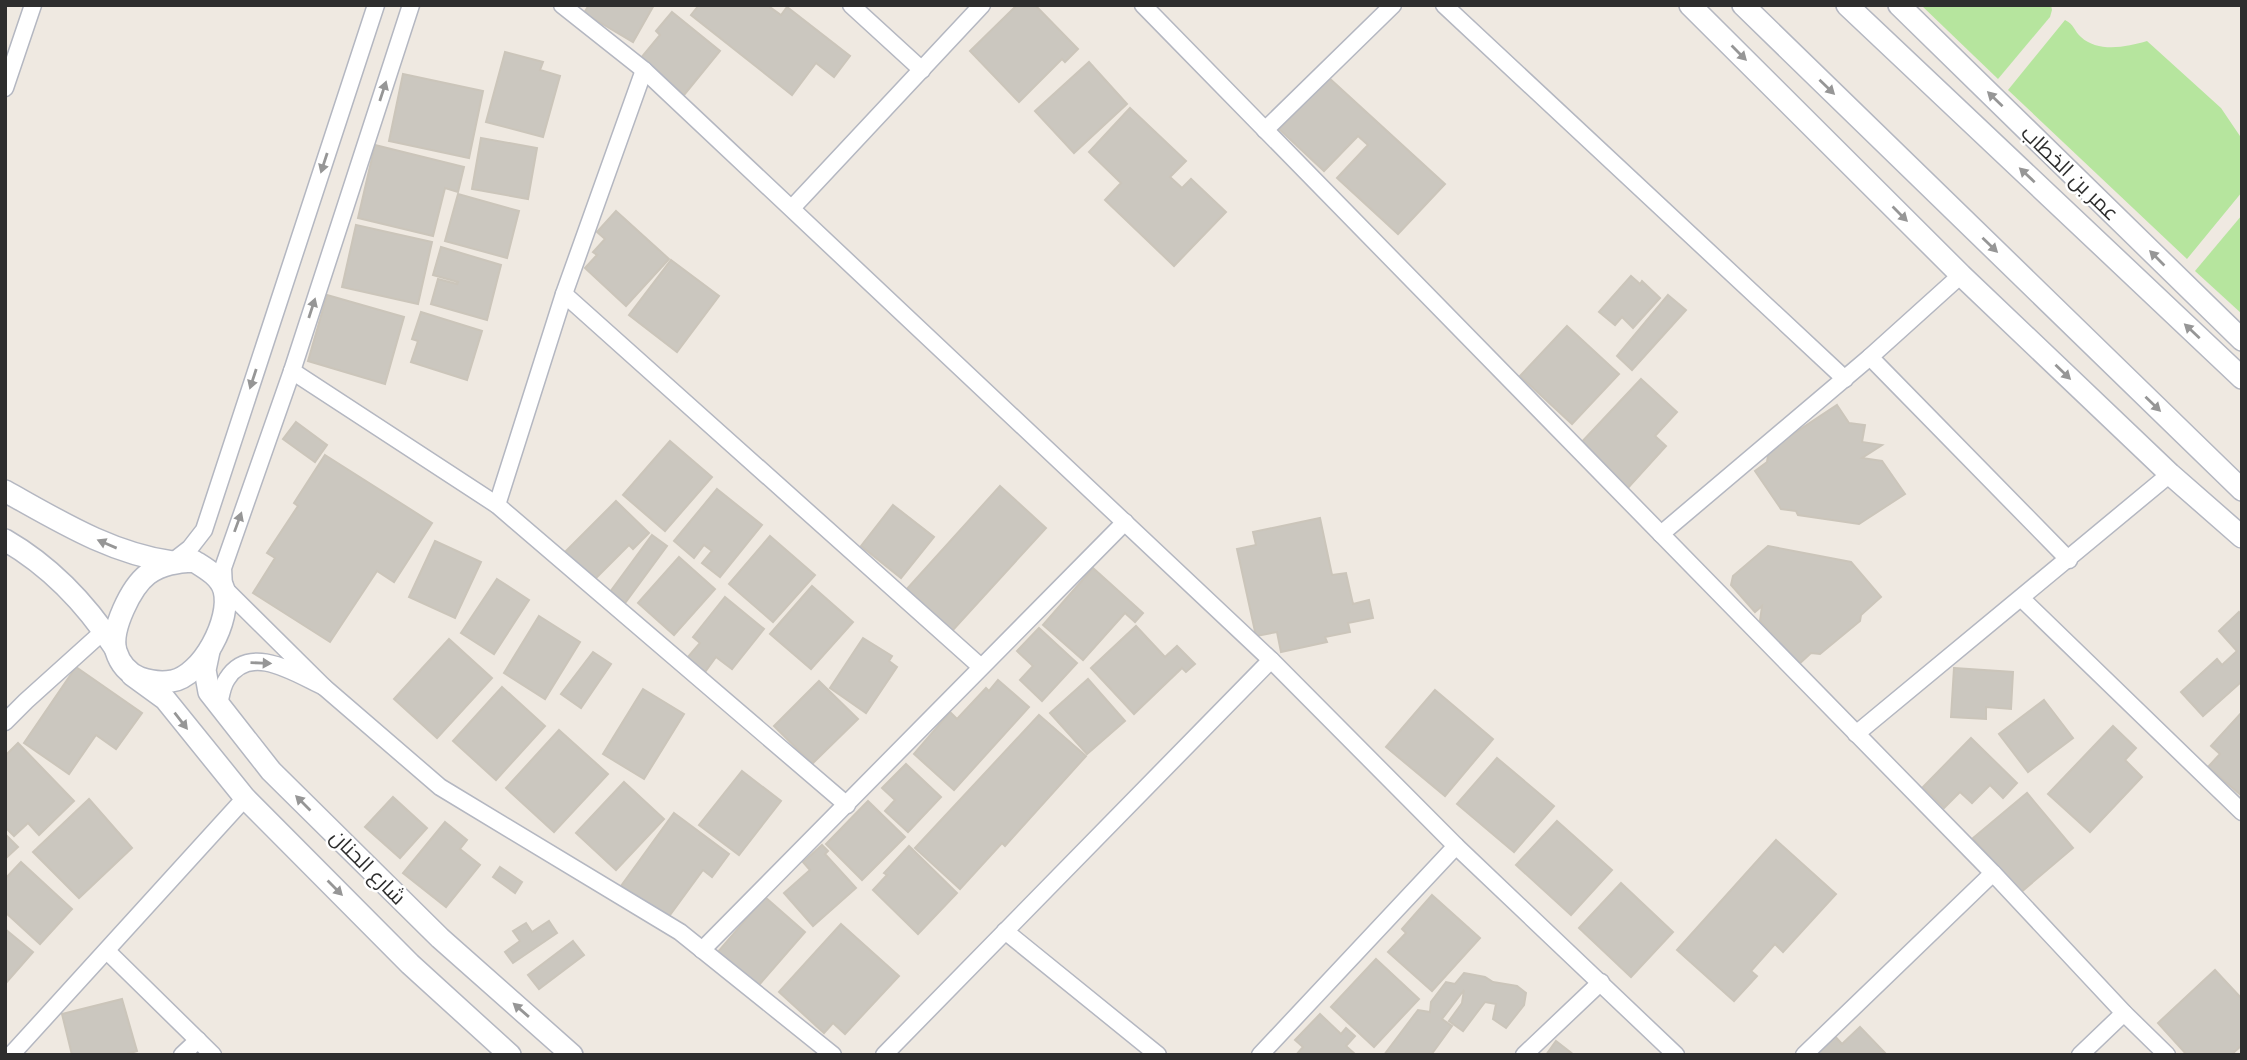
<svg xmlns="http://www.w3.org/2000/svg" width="2247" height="1060" font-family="'Golos Text',Cairo,sans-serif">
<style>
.green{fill:#b6e59e}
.building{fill:#cbc7bf;stroke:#cbc5ba;stroke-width:2}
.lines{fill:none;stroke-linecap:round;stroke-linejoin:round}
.street-casing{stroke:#b4b7c1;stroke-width:19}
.secondary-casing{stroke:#b4b7c1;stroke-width:24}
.street{stroke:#fff;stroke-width:16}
.secondary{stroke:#fff;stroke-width:21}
.oneway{fill:#969696}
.labels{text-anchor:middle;stroke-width:5;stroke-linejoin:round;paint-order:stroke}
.street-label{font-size:21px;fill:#2e2e2e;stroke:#fff}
</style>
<rect width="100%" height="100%" fill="#efe9e1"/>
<g class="green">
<path d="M1921 5H2051L2052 10 2050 17 1998 79Z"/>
<path d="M2065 20C2074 24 2074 31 2081 37 2098 53 2127 47 2147 41L2221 108 2242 139V192L2187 259 2008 90Z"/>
<path d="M2242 215V314L2195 271Z"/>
</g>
<g class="building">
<path d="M589 5H654L633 42 584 13Z"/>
<path d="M699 5H767L781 15 787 7 850 56 834 77 816 63 792 95 691 15Z"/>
<path d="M1017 5H1035L1078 49 1065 62 1062 59 1019 102 970 51Z"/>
<path d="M672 12 720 51 684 95 640 59 660 35 656 31Z"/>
<path d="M505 52 543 62 540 70 560 76 543 137 486 122Z"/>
<path d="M1089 62 1127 104 1074 153 1035 111Z"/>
<path d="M403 74 483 91 469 158 389 141Z"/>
<path d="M1328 77 1445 184 1398 234 1337 178 1368 145 1358 136 1324 171 1279 129Z"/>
<path d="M1130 108 1186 161 1170 177 1182 188 1191 179 1226 212 1174 266 1105 200 1121 183 1089 152Z"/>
<path d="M481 138 537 148 528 199 472 189Z"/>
<path d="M375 145 464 167 458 192 445 188 433 236 358 218Z"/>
<path d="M458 194 519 211 507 258 445 241Z"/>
<path d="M616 211 669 259 626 306 585 268 597 255 593 252 605 239 597 232Z"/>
<path d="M356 225 432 242 418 304 342 287Z"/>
<path d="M441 247 501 265 487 320 431 304 438 279 457 284 458 282 433 275Z"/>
<path d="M671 260 719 296 677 352 629 315Z"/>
<path d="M1631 276 1640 284 1642 281 1660 298 1633 328 1622 317 1615 325 1599 312Z"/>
<path d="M327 295 404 317 385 384 308 361Z"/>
<path d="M1668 295 1686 310 1632 370 1617 356Z"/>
<path d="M421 312 482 331 467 380 411 362 418 341 412 339Z"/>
<path d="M1567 326 1619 374 1572 424 1520 376Z"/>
<path d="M1641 379 1677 412 1655 436 1666 446 1626 490 1578 446Z"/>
<path d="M1837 405 1849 423 1865 425 1862 442 1882 445 1862 458 1882 461 1905 494 1859 524 1798 515 1796 511 1781 509 1755 471 1767 462 1769 450Z"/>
<path d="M296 422 327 445 315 462 283 439Z"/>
<path d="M670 441 712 477 665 531 623 495Z"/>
<path d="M325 455 432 523 394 582 377 571 330 642 253 593 275 558 267 553 298 506 294 503Z"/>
<path d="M1000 486 1046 528 952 631 906 590Z"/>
<path d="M717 489 762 525 720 577 702 563 712 551 704 545 694 558 674 541Z"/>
<path d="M616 501 649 533 633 549 629 545 593 581 564 553Z"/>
<path d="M893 505 934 537 901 578 861 546Z"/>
<path d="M1320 518 1332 575 1346 573 1353 604 1369 600 1373 618 1348 623 1350 632 1325 637 1327 642 1281 652 1277 632 1256 636 1237 549 1256 545 1253 532Z"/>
<path d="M652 535 667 546 625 603 610 592Z"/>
<path d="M770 536 815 575 773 622 729 584Z"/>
<path d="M435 541 481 562 455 618 409 597Z"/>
<path d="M1768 546 1851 562 1881 597 1861 615 1860 621 1820 654 1811 653 1798 665 1760 621 1762 606 1755 612 1731 585 1733 576Z"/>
<path d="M679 557 715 589 674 635 638 603Z"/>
<path d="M1093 568 1143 613 1135 622 1125 613 1083 660 1043 625Z"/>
<path d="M497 579 529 600 494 654 461 633Z"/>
<path d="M812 586 853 622 811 669 770 634Z"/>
<path d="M725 597 764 629 732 669 716 657 705 672 687 658 700 643 693 637Z"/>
<path d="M2239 612 2242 615V685L2240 683 2203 716 2181 692 2217 659 2222 665 2237 651 2219 631Z"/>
<path d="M539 616 580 642 545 699 504 673Z"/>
<path d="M1136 626 1165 657 1177 646 1195 664 1186 672 1182 668 1134 714 1091 668Z"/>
<path d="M1039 628 1077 663 1042 701 1020 680 1033 666 1017 651Z"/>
<path d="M863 638 892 656 889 661 897 667 866 713 830 688Z"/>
<path d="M449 639 492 678 437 738 394 699Z"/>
<path d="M593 652 611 664 581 708 561 694Z"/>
<path d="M76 667 142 713 116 749 96 735 69 774 24 743Z"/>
<path d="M1954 668 2013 672 2011 709 1986 707V719L1951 717Z"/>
<path d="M1088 679 1125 721 1087 754 1050 713Z"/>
<path d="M998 680 1029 707 954 790 914 754 950 712 957 719 986 688 989 691Z"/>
<path d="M819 681 858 719 812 764 774 726Z"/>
<path d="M502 687 545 726 496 780 453 741Z"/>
<path d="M643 689 684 714 644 779 603 754Z"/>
<path d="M1435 690 1493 739 1445 796 1386 747Z"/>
<path d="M2044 700 2073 738 2028 772 1999 734Z"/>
<path d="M2242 712V796L2208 767 2220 754 2211 746Z"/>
<path d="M1039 715 1086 756 1005 846 1002 843 960 889 915 848Z"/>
<path d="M2113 726 2136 748 2125 760 2142 777 2090 832 2048 794Z"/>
<path d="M559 730 608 774 554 832 506 788Z"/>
<path d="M1971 738 2017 783 2003 798 1990 785 1972 803 1960 792 1944 808 1923 787Z"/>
<path d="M18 743 74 801 39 835 28 823 14 836 5 827V756Z"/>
<path d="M1497 758 1554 806 1514 852 1457 804Z"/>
<path d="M906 764 941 797 908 832 885 811 895 800 882 788Z"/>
<path d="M742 771 781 801 739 855 699 825Z"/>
<path d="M624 782 664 819 616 870 576 833Z"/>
<path d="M2027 793 2073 848 2020 893 1973 838Z"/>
<path d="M393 797 427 828 400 858 365 827Z"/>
<path d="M89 799 132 848 79 898 33 852Z"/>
<path d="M868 801 905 837 862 880 826 844Z"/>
<path d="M674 813 729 854 712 877 703 870 667 919 621 886Z"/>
<path d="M1557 821 1612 870 1571 915 1516 865Z"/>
<path d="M445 822 467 840 460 849 480 865 446 907 403 873Z"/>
<path d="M5 834 18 847 5 859Z"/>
<path d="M1776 840 1836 894 1783 952 1775 944 1751 971 1757 976 1734 1001 1677 950Z"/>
<path d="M822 845 828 851 825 854 856 888 813 926 784 893 810 870 803 862Z"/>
<path d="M909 846 957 893 918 934 873 890 887 875 884 873Z"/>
<path d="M21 862 72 909 40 944 5 912V879Z"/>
<path d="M500 867 522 882 515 893 493 877Z"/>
<path d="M1621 883 1673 932 1631 977 1579 928Z"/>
<path d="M1432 895 1480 938 1432 991 1388 952 1406 933 1402 929Z"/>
<path d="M765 897 805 932 758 986 718 952Z"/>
<path d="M549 921 557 933 513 963 505 952 520 941 513 931 526 923 532 932Z"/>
<path d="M841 924 899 976 845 1034 833 1023 824 1033 779 992Z"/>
<path d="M5 929 33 952 5 984Z"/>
<path d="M573 941 584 955 539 989 528 975Z"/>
<path d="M1376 959 1419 999 1374 1047 1331 1007Z"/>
<path d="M2215 970 2242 999V1045L2231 1055H2187L2158 1023Z"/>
<path d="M1464 973 1485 977 1493 982 1517 986 1526 993 1524 1005 1506 1028 1493 1019 1496 1004 1485 1002 1463 1031 1449 1021 1462 1003 1464 990 1442 1019 1452 1026 1431 1055H1384L1418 1010 1430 1012 1431 1002 1446 982 1455 984Z"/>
<path d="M122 999 137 1051 124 1055H72L62 1014Z"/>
<path d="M1320 1014 1341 1034 1346 1028 1355 1036 1346 1046 1356 1055H1296L1303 1047 1295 1040Z"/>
<path d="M1860 1027 1887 1055H1812L1832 1033 1842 1044Z"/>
<path d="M1556 1041 1574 1055H1546Z"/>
</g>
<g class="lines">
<defs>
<g id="street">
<path d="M562 5 644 70 1271 660 1456 846 1676 1055"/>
<path d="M851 5 922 70"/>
<path d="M1143 5 1993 873 2124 1013 2167 1055"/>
<path d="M1444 5 1845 379"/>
<path d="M5 88 33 5"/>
<path d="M1265 130 1393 5"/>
<path d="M792 208 982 5"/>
<path d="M564 294 981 667"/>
<path d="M1870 357 2069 560"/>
<path d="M292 371 497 505 847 805"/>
<path d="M497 505 564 294 644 70"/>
<path d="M1661 534 1870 357 1961 275"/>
<path d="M172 562 190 548 204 530 376 5"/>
<path d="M2021 598 2242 812"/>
<path d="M324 687 440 787 680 932 833 1055"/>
<path d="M219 705C221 696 222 686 227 679 250 642 296 674 324 687L224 588 223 568 292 371 411 5"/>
<path d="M5 722 26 701 107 628"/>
<path d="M1856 734 2170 474"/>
<path d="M1005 931 1158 1055"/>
<path d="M702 950 1125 522"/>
<path d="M107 951 213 1055"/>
<path d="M11 1055 245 798"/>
<path d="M182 1055 198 1040"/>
<path d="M884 1055 1271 660"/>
<path d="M1260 1055 1456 846"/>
<path d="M1524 1055 1601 982"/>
<path d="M1804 1055 1993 873"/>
<path d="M2080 1055 2124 1013"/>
</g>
<g id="secondary">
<path d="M1690 5 1961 275 2170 474 2242 537"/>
<path d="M1743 5 2242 490"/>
<path d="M1847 5 2242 378"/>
<path d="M1899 5 2242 340"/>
<path d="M5 491C59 521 110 553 172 562"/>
<path d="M5 540C50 566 87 605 115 648"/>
<path d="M194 561C205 568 220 576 224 590 232 619 202 676 172 681 162 683 149 681 140 678 128 673 120 664 116 651 110 630 131 587 148 574 162 564 177 562 194 561Z"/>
<path d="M209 651 205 670 209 692 271 771 440 938 572 1055"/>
<path d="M132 675 165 699 245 798 410 964 510 1055"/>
</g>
</defs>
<use href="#street" class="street-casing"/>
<use href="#secondary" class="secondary-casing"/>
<use href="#street" class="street"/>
<use href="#secondary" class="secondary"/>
</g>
<defs><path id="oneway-solid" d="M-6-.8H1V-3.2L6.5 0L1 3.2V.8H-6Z" transform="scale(1.75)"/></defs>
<g class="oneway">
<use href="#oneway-solid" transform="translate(1739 53) rotate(45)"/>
<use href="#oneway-solid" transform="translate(1827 87) rotate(44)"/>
<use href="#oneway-solid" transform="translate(383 91) rotate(-72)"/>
<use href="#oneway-solid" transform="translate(1995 99) rotate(-136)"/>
<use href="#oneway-solid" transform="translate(324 163) rotate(108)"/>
<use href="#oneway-solid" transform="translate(2027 175) rotate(-137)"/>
<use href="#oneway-solid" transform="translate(1900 214) rotate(45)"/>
<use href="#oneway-solid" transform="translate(1990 245) rotate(44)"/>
<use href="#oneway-solid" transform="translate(2157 258) rotate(-135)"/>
<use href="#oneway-solid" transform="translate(312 308) rotate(-72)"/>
<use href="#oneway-solid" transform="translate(2192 331) rotate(-137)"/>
<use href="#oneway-solid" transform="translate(2063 372) rotate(44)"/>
<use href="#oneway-solid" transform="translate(253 379) rotate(108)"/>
<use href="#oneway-solid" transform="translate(2153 404) rotate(44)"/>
<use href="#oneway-solid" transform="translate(238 522) rotate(-70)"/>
<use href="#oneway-solid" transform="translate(107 544) rotate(-157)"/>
<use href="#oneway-solid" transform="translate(261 663) rotate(2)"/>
<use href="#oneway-solid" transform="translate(181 721) rotate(52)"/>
<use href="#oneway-solid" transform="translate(303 803) rotate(-135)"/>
<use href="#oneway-solid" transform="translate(335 888) rotate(45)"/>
<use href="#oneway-solid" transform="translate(521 1010) rotate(-139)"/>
</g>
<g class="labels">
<g class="street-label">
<text transform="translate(2070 173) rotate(44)" y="7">عمر بن الخطاب</text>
<text transform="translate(368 867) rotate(45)" y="7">شارع الحنان</text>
</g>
</g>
<rect width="2247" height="1060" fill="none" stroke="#2e2e2e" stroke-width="14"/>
</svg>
